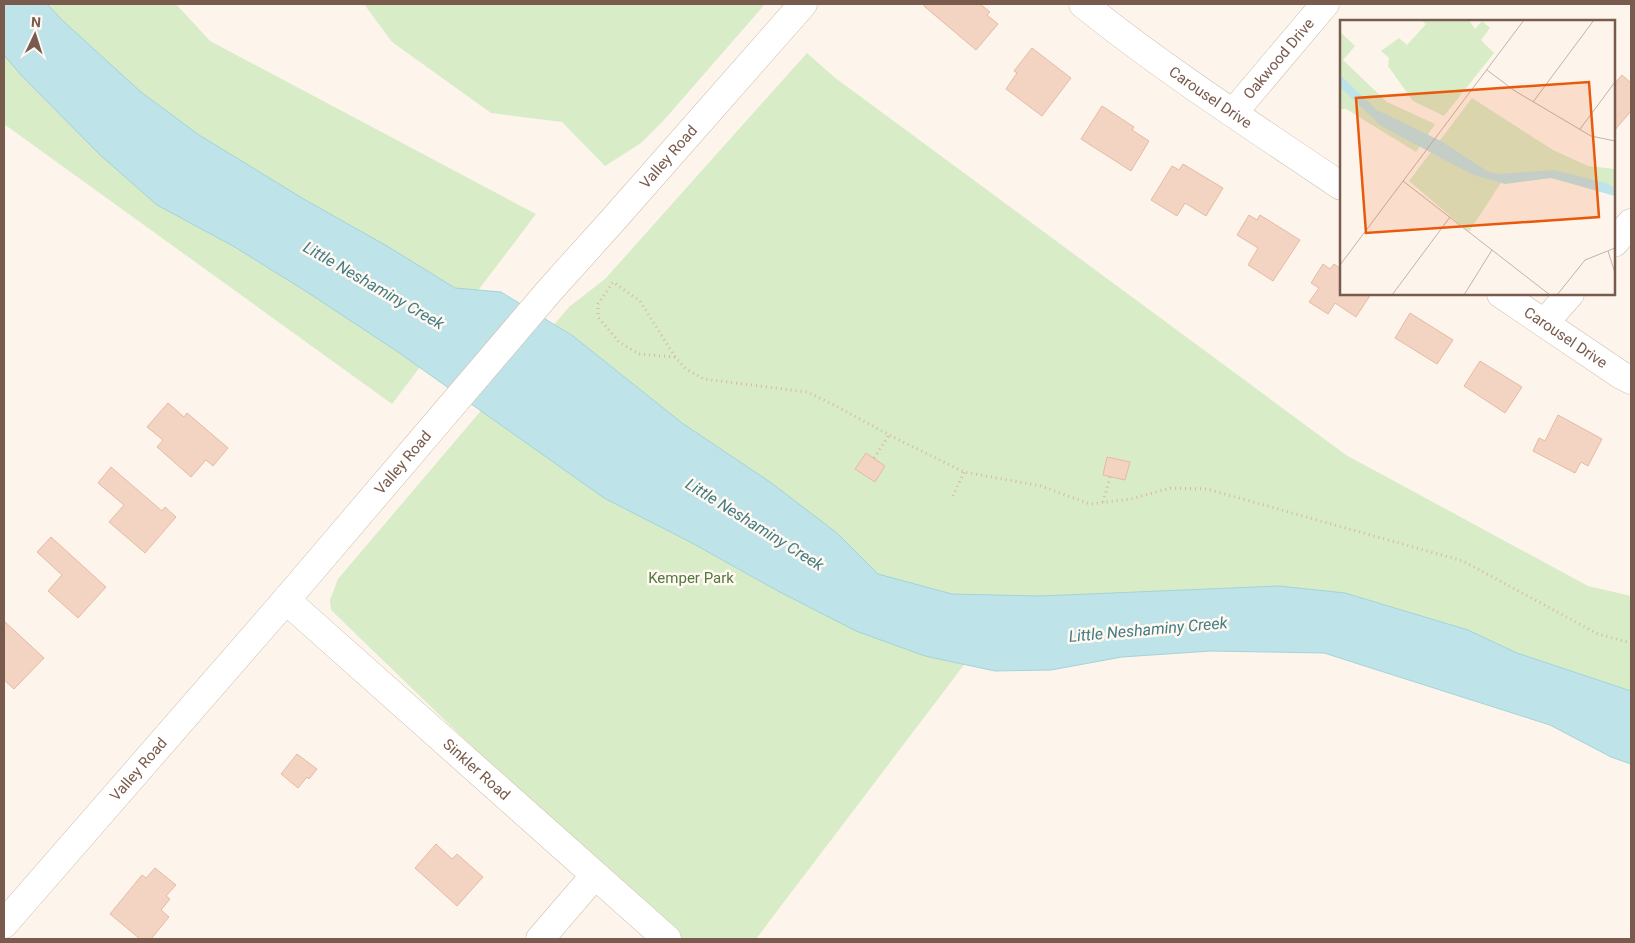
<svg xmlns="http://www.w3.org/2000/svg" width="1635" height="943" font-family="Roboto,sans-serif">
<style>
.green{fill:#d8ecc8}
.water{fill:#bee3e8;stroke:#a4d3da}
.building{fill:#f3d4c2;stroke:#e6baa2}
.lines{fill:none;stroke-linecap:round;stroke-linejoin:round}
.minor-casing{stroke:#d0bdaf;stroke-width:29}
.path{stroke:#d9b7a4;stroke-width:3;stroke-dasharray:1 4;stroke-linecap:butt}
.minor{stroke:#fff;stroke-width:28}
.labels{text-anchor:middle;stroke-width:5;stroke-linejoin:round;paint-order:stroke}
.street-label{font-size:15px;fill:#795b4d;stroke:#fff9f2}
.park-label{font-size:15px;fill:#537941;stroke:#fff9f2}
.water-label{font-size:16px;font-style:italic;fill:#437c85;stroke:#fff9f2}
.inset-road{fill:none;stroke:#c4b2a7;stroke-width:1}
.view{fill:#e8590c;fill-opacity:0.15;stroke:#e8590c;stroke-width:2.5}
.inset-edge{fill:none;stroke:#795b4d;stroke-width:2.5}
</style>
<rect width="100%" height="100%" fill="#fdf5eb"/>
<g class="green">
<path d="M4 4H176L210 41 536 214 392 404 4 124Z"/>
<path d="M364 4H765L664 120 641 143 605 166 562 122 491 113 392 42Z"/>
<path d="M807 53 834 77 1346 455 1588 586 1631 596V743L1303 635 976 649 756 939H671L331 610 330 600 338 579 569 307 605 279Z"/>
</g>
<path class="water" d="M4 4H47L62 20 141 92 199 135 307 201 387 246 455 288 501 292 573 336 682 423 770 482 837 533 878 574 952 594 1040 596 1279 586 1345 593 1468 630 1517 653 1631 691V764L1611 757 1550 725 1324 653 1211 651 1122 657 1051 670 995 671 925 656 856 631 776 590 692 543 604 498 395 350 307 292 233 246 157 205 99 154 21 75 4 55Z"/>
<g class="building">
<path d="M925 4H980L990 12 987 15 998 24 976 50 924 6Z"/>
<path d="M1032 48 1071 78 1042 116 1006 89 1017 73 1014 71Z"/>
<path d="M1622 75 1631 83V111L1614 131V84Z"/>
<path d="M1102 106 1134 127 1132 130 1149 141 1131 171 1081 139Z"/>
<path d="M1183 164 1223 188 1206 216 1185 203 1177 216 1151 200 1172 166 1179 170Z"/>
<path d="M1249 215 1257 220 1260 215 1300 240 1273 281 1248 265 1258 248 1237 235Z"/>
<path d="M1323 264 1330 269 1334 264 1341 269V294H1371L1356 317 1335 303 1328 314 1309 302 1319 288 1311 283Z"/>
<path d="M1410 313 1453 340 1437 364 1395 338Z"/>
<path d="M1480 361 1522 387 1505 413 1464 386Z"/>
<path d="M168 403 184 417 187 413 228 448 213 466 206 460 191 477 157 447 163 440 147 427Z"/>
<path d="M1558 415 1602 439 1588 466 1581 462 1575 473 1533 451 1539 438 1545 441Z"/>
<path d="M866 453 885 466 875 482 855 469Z"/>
<path d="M1107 457 1130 462 1125 480 1103 475Z"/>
<path d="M111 467 162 511 165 507 176 517 145 553 109 522 124 505 98 483Z"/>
<path d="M51 537 106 587 78 618 48 591 62 575 37 552Z"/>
<path d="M4 621 44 658 14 689 4 680Z"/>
<path d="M297 754 317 769 309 779 307 777 298 788 281 774Z"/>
<path d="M436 844 452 859 457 854 483 877 457 906 415 868Z"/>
<path d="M155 868 176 885 166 896 170 899 161 910 169 917 151 939H140L110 914 142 875 146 878Z"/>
</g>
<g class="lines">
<defs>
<g id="minor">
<path id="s1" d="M1083 4C1165 70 1254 127 1341 186"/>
<path id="s2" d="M1233 113 1325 4"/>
<path d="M1614 243 1631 223"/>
<path id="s3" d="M1501 294 1621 375 1631 380"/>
<path d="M1544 323 1570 294"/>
<path id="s4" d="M286 600 667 939"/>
<path id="s5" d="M4 924 286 600 550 290 613 220 803 4"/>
<path d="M540 939 595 875"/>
</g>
</defs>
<use href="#minor" class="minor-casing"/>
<g class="path">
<path d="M675 357 639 354 619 342 598 317V304L613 282 640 301 675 357 686 369 704 379 807 392 832 404 893 437 964 472 1041 486 1090 504 1131 499 1171 488 1207 489 1463 561 1598 634 1631 643"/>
<path d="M874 458 889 435"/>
<path d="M953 496 964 472"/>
<path d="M1103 502 1110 477"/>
</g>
<use href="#minor" class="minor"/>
</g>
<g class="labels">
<g class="street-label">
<text dy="5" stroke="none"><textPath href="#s2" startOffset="71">Oakwood Drive</textPath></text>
<text dy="5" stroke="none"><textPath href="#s1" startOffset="158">Carousel Drive</textPath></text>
<text dy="5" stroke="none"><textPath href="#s5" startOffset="1015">Valley Road</textPath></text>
<text dy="5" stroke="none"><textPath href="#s3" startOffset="78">Carousel Drive</textPath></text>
<text dy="5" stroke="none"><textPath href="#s5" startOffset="610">Valley Road</textPath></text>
<text dy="5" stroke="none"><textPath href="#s4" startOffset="255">Sinkler Road</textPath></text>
<text dy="5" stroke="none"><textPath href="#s5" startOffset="205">Valley Road</textPath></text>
</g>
<g class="park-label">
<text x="691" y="583">Kemper Park</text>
</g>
<g class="water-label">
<text transform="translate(374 285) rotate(30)" y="6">Little Neshaminy Creek</text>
<text transform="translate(755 524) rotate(32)" y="6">Little Neshaminy Creek</text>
<text transform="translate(1148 629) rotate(-5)" y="6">Little Neshaminy Creek</text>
</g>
</g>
<g transform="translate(1340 20)">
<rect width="275" height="275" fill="#fdf5eb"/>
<path d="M81 0H129L135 9 142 1 150 8 141 20 154 33 104 96 73 81 48 46 49 38 41 31 59 18 67 25 86 4ZM0 12 15 26 3 40 47 82 95 104 76 132 6 89H0ZM132 78 213 130 248 146 275 149V173L208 156 162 161 129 212 69 161Z" fill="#d8ecc8"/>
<path d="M0 55 37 90 101 121 147 151 158 154 214 150 266 163 275 168V176L211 158 165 164 133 155 41 106 0 67Z" fill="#bee3e8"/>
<path class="inset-road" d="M147 50 175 71 251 116 275 121M193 82 254 0M240 109 275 62M63 161 210 275M268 231 275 253M0 245 184 0M52 275 110 197M124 275 152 230M217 275 245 240 275 228"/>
<path class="view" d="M249 62 259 197 26 213 16 78Z"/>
<rect width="275" height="275" class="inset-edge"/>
</g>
<rect width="1635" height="943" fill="none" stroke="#795b4d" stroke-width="10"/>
<g transform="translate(35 35) rotate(4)" stroke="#fff9f2" stroke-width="4" paint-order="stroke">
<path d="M0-4L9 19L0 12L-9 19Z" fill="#795b4d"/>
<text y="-8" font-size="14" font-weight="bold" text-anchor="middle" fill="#795b4d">N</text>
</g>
</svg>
